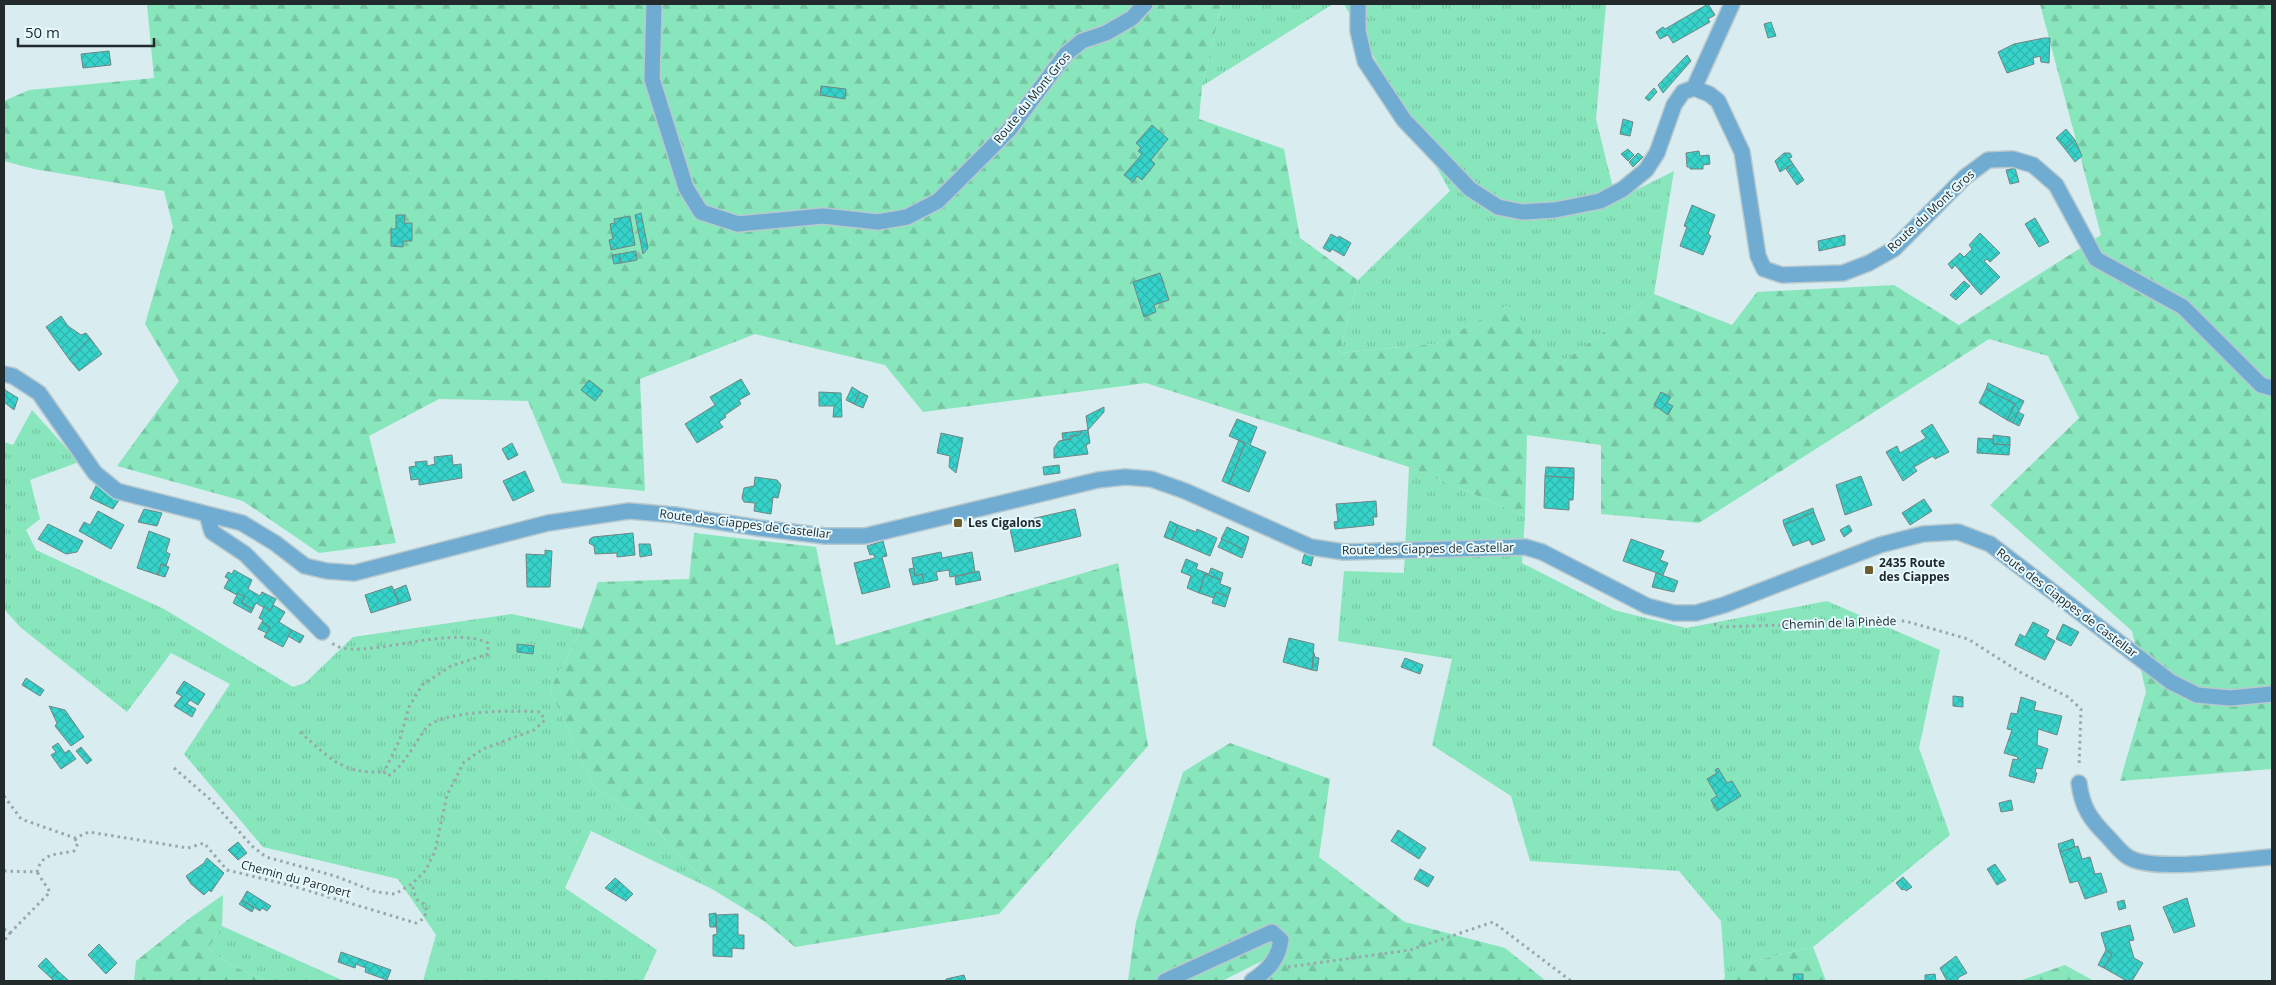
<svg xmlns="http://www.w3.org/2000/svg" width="2276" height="985" font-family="'Open Sans',sans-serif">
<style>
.grass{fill:url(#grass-tufts)}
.forest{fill:url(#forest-firs)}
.building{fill:url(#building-cross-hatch);stroke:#738583}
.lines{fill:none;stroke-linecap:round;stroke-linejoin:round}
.minor-casing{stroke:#b8c9cd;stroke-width:18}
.path{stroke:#99a7ab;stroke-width:3;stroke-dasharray:2.5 4;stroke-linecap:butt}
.minor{stroke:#70abd2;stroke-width:15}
.poi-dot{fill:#705e2c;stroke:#e6f9fe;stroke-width:2}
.labels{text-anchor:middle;stroke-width:4;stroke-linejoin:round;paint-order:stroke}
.street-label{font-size:12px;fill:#232a2c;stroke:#e6f9fe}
.poi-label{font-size:12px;font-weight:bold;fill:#232a2c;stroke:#e6f9fe;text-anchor:start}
</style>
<defs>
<pattern id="grass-tufts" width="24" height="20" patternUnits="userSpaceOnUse" patternTransform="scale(1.25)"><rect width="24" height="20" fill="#88e6bc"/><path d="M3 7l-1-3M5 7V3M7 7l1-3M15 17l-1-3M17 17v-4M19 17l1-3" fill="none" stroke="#75c5a2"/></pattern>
<pattern id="forest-firs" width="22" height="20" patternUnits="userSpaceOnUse" patternTransform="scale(1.25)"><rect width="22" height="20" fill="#88e6bc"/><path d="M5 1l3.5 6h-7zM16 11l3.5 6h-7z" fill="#75c5a2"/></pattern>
<pattern id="building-cross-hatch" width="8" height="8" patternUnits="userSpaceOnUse" patternTransform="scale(1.25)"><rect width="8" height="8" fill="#35d3ca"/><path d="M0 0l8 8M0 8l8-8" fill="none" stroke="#2fb5ae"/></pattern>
</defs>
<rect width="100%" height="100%" fill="#d9ecf0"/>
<g class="grass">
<path d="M1222 4H1333L1202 86Z"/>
<path d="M1344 4H1606L1596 119 1616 200 1674 171 1654 294 1559 365 1508 306 1435 344 1339 353 1358 280 1450 191Z"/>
<path d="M32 410 79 462 30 480 40 519 26 530 36 550 164 609 293 687 305 683 353 637 512 614 582 629 550 689 593 786 651 824 712 889 591 831 565 888 657 950 643 981H423L436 935 398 879 263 847 184 754 230 684 171 653 127 712 20 627 4 609V442L13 445Z"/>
<path d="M1409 467 1525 516 1522 563 1614 610 1686 628 1827 601 1940 650 1919 748 1950 835 1813 947 1745 963 1725 979 1721 921 1679 871 1530 861 1511 796 1432 745 1452 659 1338 641 1344 571 1404 573Z"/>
<path d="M222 926 344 981H266L233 966 208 949Z"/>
</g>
<g class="forest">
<path d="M147 4H1222L1202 86 1199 119 1284 149 1300 238 1358 280 1339 353 1435 344 1508 305 1559 365 1654 294 1732 325 1757 292 1894 285 1959 325 2101 235 2040 4H2272V769L2120 781 2146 692 2132 631 1990 505 2079 418 2048 356 1989 339 1699 523 1601 514V445L1527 435 1525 516 1409 467 1146 383 923 412 885 365 755 334 640 379 645 491 562 483 528 401 439 399 369 436 396 543 319 553 243 501 117 466 179 381 145 324 173 227 164 191 34 169 4 161V101L29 90 154 78Z"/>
<path d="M694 533 816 547 836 645 1118 563 1148 746 999 914 795 947 764 921 712 889 651 824 593 786 550 689 582 629 598 582 689 579Z"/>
<path d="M1230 743 1330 779 1319 857 1405 922 1505 948 1546 981H1268L1262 961 1222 981H1128L1136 922 1183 772Z"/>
<path d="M223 895 222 926 208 949 233 966 266 981H134L136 961 190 918Z"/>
<path d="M1813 947 1826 981H1721L1745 963Z"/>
<path d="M2065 965 2094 981H2019Z"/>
</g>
<g class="building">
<path d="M1708 4 1715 15 1708 19 1710 22 1673 43 1668 35 1660 39 1656 32 1663 27 1665 29Z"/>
<path d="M1771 22 1776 36 1768 38 1764 24Z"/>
<path d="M2044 38H2050L2049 63 2041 62 2040 56 2033 58 2034 64 2007 73 1998 52 2014 44Z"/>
<path d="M109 51 111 65 83 68 81 54Z"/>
<path d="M1687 55 1691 61 1663 93 1658 85Z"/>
<path d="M821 86 846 89 845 99 820 95Z"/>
<path d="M1654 88 1657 92 1649 101 1645 98Z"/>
<path d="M1623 119 1633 122 1630 136 1620 134Z"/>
<path d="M1152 125 1168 139 1151 160 1155 164 1142 180 1137 176 1133 182 1124 175 1142 154 1138 151 1141 148 1136 143Z"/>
<path d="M2066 129 2075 140 2065 149 2056 138Z"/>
<path d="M2075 140 2082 156 2075 162 2065 149Z"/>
<path d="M1628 149 1634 155 1628 161 1621 154Z"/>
<path d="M1699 151 1700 156 1709 155 1710 164 1703 165V169H1690V167H1687L1686 153Z"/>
<path d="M1638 153 1643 157 1633 167 1629 162Z"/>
<path d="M1784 153H1790L1792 157 1789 158 1793 164 1780 172 1775 161Z"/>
<path d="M1793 164 1804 180 1797 185 1786 169Z"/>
<path d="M2015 168 2019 182 2010 184 2006 170Z"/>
<path d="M1692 205 1715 215 1708 234 1711 236 1703 255 1680 246 1687 227 1684 226Z"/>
<path d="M641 213 648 248 643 254 635 215Z"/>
<path d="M396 215H405L404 223H412V241H403V247L391 246V229H396Z"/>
<path d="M630 216 635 245 611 250 609 240 613 239 610 224 615 223 614 219Z"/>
<path d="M2035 218 2049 242 2039 247 2025 224Z"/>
<path d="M1980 233 2000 253 1990 262 1987 259 1984 261 2000 277 1981 295 1955 265 1952 269 1948 264 1960 253 1964 257 1972 249 1969 245Z"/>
<path d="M1331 234 1338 238 1339 236 1351 243 1344 256 1332 249 1330 252 1323 248Z"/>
<path d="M1845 235V245L1819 251 1818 241Z"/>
<path d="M636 251 637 260 621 263 619 254Z"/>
<path d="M619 254 621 263 614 264 612 255Z"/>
<path d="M1160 273 1169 300 1154 305 1156 312 1144 317 1133 282Z"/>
<path d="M1964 281 1970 286 1956 300 1950 295Z"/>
<path d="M61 316 68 326 81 335 86 333 90 338 69 359 46 327Z"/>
<path d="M90 338 102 354 79 371 69 359Z"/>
<path d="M741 379 750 394 739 400 741 404 725 415 726 417 719 422 723 427 697 443 685 424 715 405 710 397Z"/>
<path d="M589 380 603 391 595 401 581 390Z"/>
<path d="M1988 383 2024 401 2013 423 2007 420 2015 404 1986 389Z"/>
<path d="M4 384 5 390 18 398 14 410 4 402Z"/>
<path d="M852 387 860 392 854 404 846 400Z"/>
<path d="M1986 389 2015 404 2007 420 1979 403Z"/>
<path d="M819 392 841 393 842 417H833L834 406H819Z"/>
<path d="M860 392 868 396 863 408 854 404Z"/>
<path d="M1661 392 1671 397 1667 403 1673 406 1668 415 1654 405Z"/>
<path d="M1104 407V412L1088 430 1086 416Z"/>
<path d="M2018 412 2024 415 2019 426 2013 423Z"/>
<path d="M1237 419 1257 427 1250 445 1266 452 1249 492 1229 484 1245 443 1229 436Z"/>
<path d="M1932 424 1949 452 1935 459 1933 456 1914 467 1917 471 1903 481 1886 452 1897 446 1900 453 1926 438 1921 431Z"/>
<path d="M1088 430 1090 443 1086 445 1088 454 1054 458V448L1059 441 1071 439 1070 436 1080 435V431Z"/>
<path d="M1080 431V435L1070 436 1071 439 1063 440 1062 433Z"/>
<path d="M941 433 963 438 956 473 949 467 950 456 937 453Z"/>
<path d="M1993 435 2010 437V445L1993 444Z"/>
<path d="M1978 438 1993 439V444L2010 445 2009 455 1977 453Z"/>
<path d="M1239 440 1245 443 1229 484 1222 481Z"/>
<path d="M512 443 518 455 508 460 502 449Z"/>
<path d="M452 455 453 465 461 464 462 478 419 485V479L411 480 409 467 416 466 415 462 427 461V466L435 464 434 457Z"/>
<path d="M1059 465 1060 473 1044 475 1043 467Z"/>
<path d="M1546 467 1574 468V478L1545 476Z"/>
<path d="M525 471 534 491 513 501 503 481Z"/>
<path d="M1545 476 1574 478 1573 500H1569V510L1544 508Z"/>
<path d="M1861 476 1872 505 1845 515 1836 485Z"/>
<path d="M755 477 777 480 781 485 778 498 773 497 771 514 754 511 755 503 744 502 742 498 744 488 754 486Z"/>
<path d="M97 484 119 500 113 509 90 498Z"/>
<path d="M1924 499 1932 511 1910 525 1902 513Z"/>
<path d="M1376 501 1377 517H1373L1374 525 1335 529 1334 522 1338 521 1336 504Z"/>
<path d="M1813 508 1814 512 1784 525 1783 520Z"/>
<path d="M144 509 162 513 157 526 138 522Z"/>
<path d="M1075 509 1081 536 1015 552 1009 524Z"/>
<path d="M98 511 124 525 111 549 79 531 84 522 90 525Z"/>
<path d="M1814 512 1825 540 1812 545 1809 540 1793 546 1784 525Z"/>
<path d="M1170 521 1178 525 1172 540 1164 537Z"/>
<path d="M48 524 83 541 77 552 66 554 38 539Z"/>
<path d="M1178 525 1196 532 1197 529 1217 538 1210 556 1172 540Z"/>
<path d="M1849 525 1852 531 1844 537 1840 530Z"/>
<path d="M1227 527 1249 537 1245 550 1221 539Z"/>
<path d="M149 531 170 539 166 552 170 554 166 566 161 564 158 575 137 568Z"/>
<path d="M633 533 635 555 617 557V553L595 554 594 546 589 543 590 539 593 537Z"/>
<path d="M1222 539 1245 550 1242 558 1218 547Z"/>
<path d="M1631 539 1664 551 1660 560 1668 563 1663 575 1623 561Z"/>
<path d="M883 541 887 556 882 557 890 587 862 594 854 563 875 558 873 554 870 555 867 546Z"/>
<path d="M639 544H650L652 555 640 557Z"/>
<path d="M545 550 552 551 550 587H527L526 554 545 555Z"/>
<path d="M941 552 942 558 972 552 975 572 950 577 949 570 936 572 938 580 924 583 922 574 915 576 912 558Z"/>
<path d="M1305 552 1314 554 1311 566 1302 563Z"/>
<path d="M1186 559 1198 564 1196 569 1209 574 1211 568 1223 573 1221 580 1205 574 1199 593 1187 588 1191 576 1181 572Z"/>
<path d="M161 564 169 567 165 577 158 575Z"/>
<path d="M914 568 915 576 922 574 924 583 913 585 909 569Z"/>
<path d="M234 570 252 580 248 589 260 596 262 592 276 599 270 611 256 603 253 609 241 603 245 597 238 593 237 595 224 588 229 579 225 577 228 572 232 574Z"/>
<path d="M979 571 981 580 956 585 955 577Z"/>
<path d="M1656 573 1678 581 1674 592 1652 587Z"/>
<path d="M1205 574 1221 580 1220 584 1231 588 1228 597 1216 592 1214 598 1199 593Z"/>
<path d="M406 585 411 600 399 604 394 590Z"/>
<path d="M392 586 399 604 371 613 365 595Z"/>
<path d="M1216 592 1228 597 1225 607 1212 603Z"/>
<path d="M238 593 245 597 241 603 253 609 251 613 233 603Z"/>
<path d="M273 605 285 612 279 622 292 630 283 647 264 637 270 627 262 622 263 620 259 618 264 607 270 611Z"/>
<path d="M262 622 270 627 267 633 258 629Z"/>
<path d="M2033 622 2049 630 2046 636 2055 641 2045 660 2015 645 2020 634 2025 637Z"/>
<path d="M2063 624 2079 632 2071 646 2056 639Z"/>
<path d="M292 630 304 636 300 643 288 636Z"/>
<path d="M1289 638 1314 644 1312 670 1283 662Z"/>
<path d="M517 644 534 646 533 654 517 652Z"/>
<path d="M1314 653 1315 657 1319 658 1317 671 1312 670Z"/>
<path d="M1405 658 1423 665 1420 674 1401 667Z"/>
<path d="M26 678 44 690 40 696 22 685Z"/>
<path d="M184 681 205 694 198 705 190 700 187 704 196 709 192 717 174 706 182 696 176 693Z"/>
<path d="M1953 696 1963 697V707L1953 706Z"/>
<path d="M2021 697 2036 702 2034 710 2062 716 2057 735 2038 729 2037 745 2048 749 2042 769 2036 768 2035 772 2037 773 2034 783 2009 776 2013 759 2017 760 2018 757 2004 753 2012 730 2007 729 2011 713 2017 714Z"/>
<path d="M49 706 65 710 84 737 71 746 55 726 57 723Z"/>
<path d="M58 743 65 753 69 750 76 759 61 769 51 755 56 752 52 747Z"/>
<path d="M81 747 92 760 87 764 76 751Z"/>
<path d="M1718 768 1727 783 1732 781 1741 796 1717 811 1711 800 1717 796 1707 779 1717 773 1715 770Z"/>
<path d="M2011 800 2013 810 2001 812 1999 803Z"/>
<path d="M1398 830 1426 848 1419 859 1391 841Z"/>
<path d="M2073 839 2075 847 2060 852 2058 844Z"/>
<path d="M238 842 247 853 238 860 228 850Z"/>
<path d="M2078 846 2082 859 2090 857 2095 874 2101 873 2107 892 2085 899 2078 881 2070 883 2060 852Z"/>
<path d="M207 858 224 873 211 892 209 890 204 895 191 884 186 876 204 863Z"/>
<path d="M1995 864 2006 880 1997 885 1987 869Z"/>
<path d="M1420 869 1434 877 1428 887 1414 879Z"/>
<path d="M1903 877 1912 887 1906 891 1904 889 1902 890 1896 883Z"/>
<path d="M615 878 620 882 611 892 605 888Z"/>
<path d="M620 882 633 894 626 901 611 892Z"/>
<path d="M247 891 271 906 267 911 262 908 260 911 242 900Z"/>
<path d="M2187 898 2195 926 2174 933 2163 907Z"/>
<path d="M242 900 254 908 252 912 239 904Z"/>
<path d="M2124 900 2126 908 2119 910 2117 902Z"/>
<path d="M716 913V927H710L709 914Z"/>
<path d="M738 914V935H744V949L732 948V957L713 956V935L717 934 716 915Z"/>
<path d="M2130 925 2134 940 2129 941 2134 958 2143 963 2132 981H2127L2104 968 2112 954 2106 950 2101 933Z"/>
<path d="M99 944 117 963 106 974 88 955Z"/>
<path d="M2106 950 2112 954 2104 968 2098 965Z"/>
<path d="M341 952 391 970 387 980 365 972 366 968 356 964 355 968 338 962Z"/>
<path d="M1956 956 1967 973 1959 977 1957 981H1947L1940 968Z"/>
<path d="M46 958 58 971 51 978 38 966Z"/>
<path d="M58 971 68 980 67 981H54L51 978Z"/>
<path d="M1793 974H1803V981H1794Z"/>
<path d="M1935 974 1936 981H1925V975Z"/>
<path d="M964 975 966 981H946V979Z"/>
</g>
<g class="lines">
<defs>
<g id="minor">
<path d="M654 4 652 79 686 188 701 212 738 224 823 216 878 222 907 217 938 201 1009 130 1066 54 1082 41 1106 33 1132 18 1145 4"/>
<path d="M1358 4V31L1365 61 1404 120 1470 189 1498 207 1522 212 1555 210 1600 201 1623 189 1646 170 1657 153 1674 105 1683 92 1694 88 1709 94 1718 101 1742 152 1758 256 1764 269 1782 275 1843 273 1869 263 1894 249 1965 177 1988 160 2013 159 2033 165 2056 185 2096 259 2183 307 2261 385 2272 388"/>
<path d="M1694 88 1732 4"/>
<path d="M4 374 13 376 39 393 95 473 117 491 242 523 275 543 305 566 327 571 354 573 548 523 629 511 675 515 759 528 825 536H865L1098 480 1125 477 1151 479 1185 491 1311 547 1344 552 1525 547 1542 552 1647 606 1674 613H1696L1724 605 1880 545 1923 534 1958 532 1990 544 2171 682 2197 695 2230 698 2272 694"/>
<path d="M207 515 212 532 245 554 322 632"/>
<path d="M2079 783C2082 807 2090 819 2107 836 2113 842 2120 852 2128 857 2153 873 2241 859 2272 857"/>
<path d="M1165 981 1272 932 1281 940C1278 960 1268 970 1252 981"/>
</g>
</defs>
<use href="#minor" class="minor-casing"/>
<g class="path">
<path d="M1714 624 1721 627 1905 621 1968 639 2020 672 2068 697 2081 709 2079 767"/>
<path d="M300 732C330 758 341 774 384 772"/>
<path d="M174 768 211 800 252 846 266 857 335 876 376 892 395 894 412 884 426 870 435 851 447 795 464 762 483 749 534 730 545 720 540 712C517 710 441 710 426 728 414 744 405 765 388 776L384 772 400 739 409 707 422 685 451 666 488 654V643C450 623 355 664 332 643"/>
<path d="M4 796 21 819 75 838 89 832 188 848 204 843 227 870 289 885 416 923 423 919 427 911 424 904 416 899 412 884"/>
<path d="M4 871 37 872C42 852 56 855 74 851L78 843 75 839"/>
<path d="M4 929 10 933 4 941"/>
<path d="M10 933 50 892 37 872"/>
<path d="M1288 967 1410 950 1493 922 1571 981"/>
</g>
<use href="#minor" class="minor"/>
</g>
<g class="poi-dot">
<rect x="953" y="518" width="10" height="10" rx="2.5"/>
<rect x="1864" y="565" width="10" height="10" rx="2.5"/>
</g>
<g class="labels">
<g class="street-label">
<text transform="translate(1032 98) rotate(-51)" y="4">Route du Mont Gros</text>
<text transform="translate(1931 211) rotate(-43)" y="4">Route du Mont Gros</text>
<text transform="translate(745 524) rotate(7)" y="4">Route des Ciappes de Castellar</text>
<text transform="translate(1428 549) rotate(-1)" y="4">Route des Ciappes de Castellar</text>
<text transform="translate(2067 603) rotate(37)" y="4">Route des Ciappes de Castellar</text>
<text transform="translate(1839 623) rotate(-2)" y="4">Chemin de la Pinède</text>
<text transform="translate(296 879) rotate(15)" y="4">Chemin du Paropert</text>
</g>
<g class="poi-label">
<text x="968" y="527">Les Cigalons</text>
<text x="1879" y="567">2435 Route<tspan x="1879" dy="14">des Ciappes</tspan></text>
</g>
</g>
<rect width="2276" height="985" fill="none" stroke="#232a2c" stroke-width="10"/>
<path d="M18 38v8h136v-8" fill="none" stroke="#232a2c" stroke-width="2.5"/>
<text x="25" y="38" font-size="15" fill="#232a2c" stroke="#e6f9fe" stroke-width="4" paint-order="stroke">50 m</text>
</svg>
